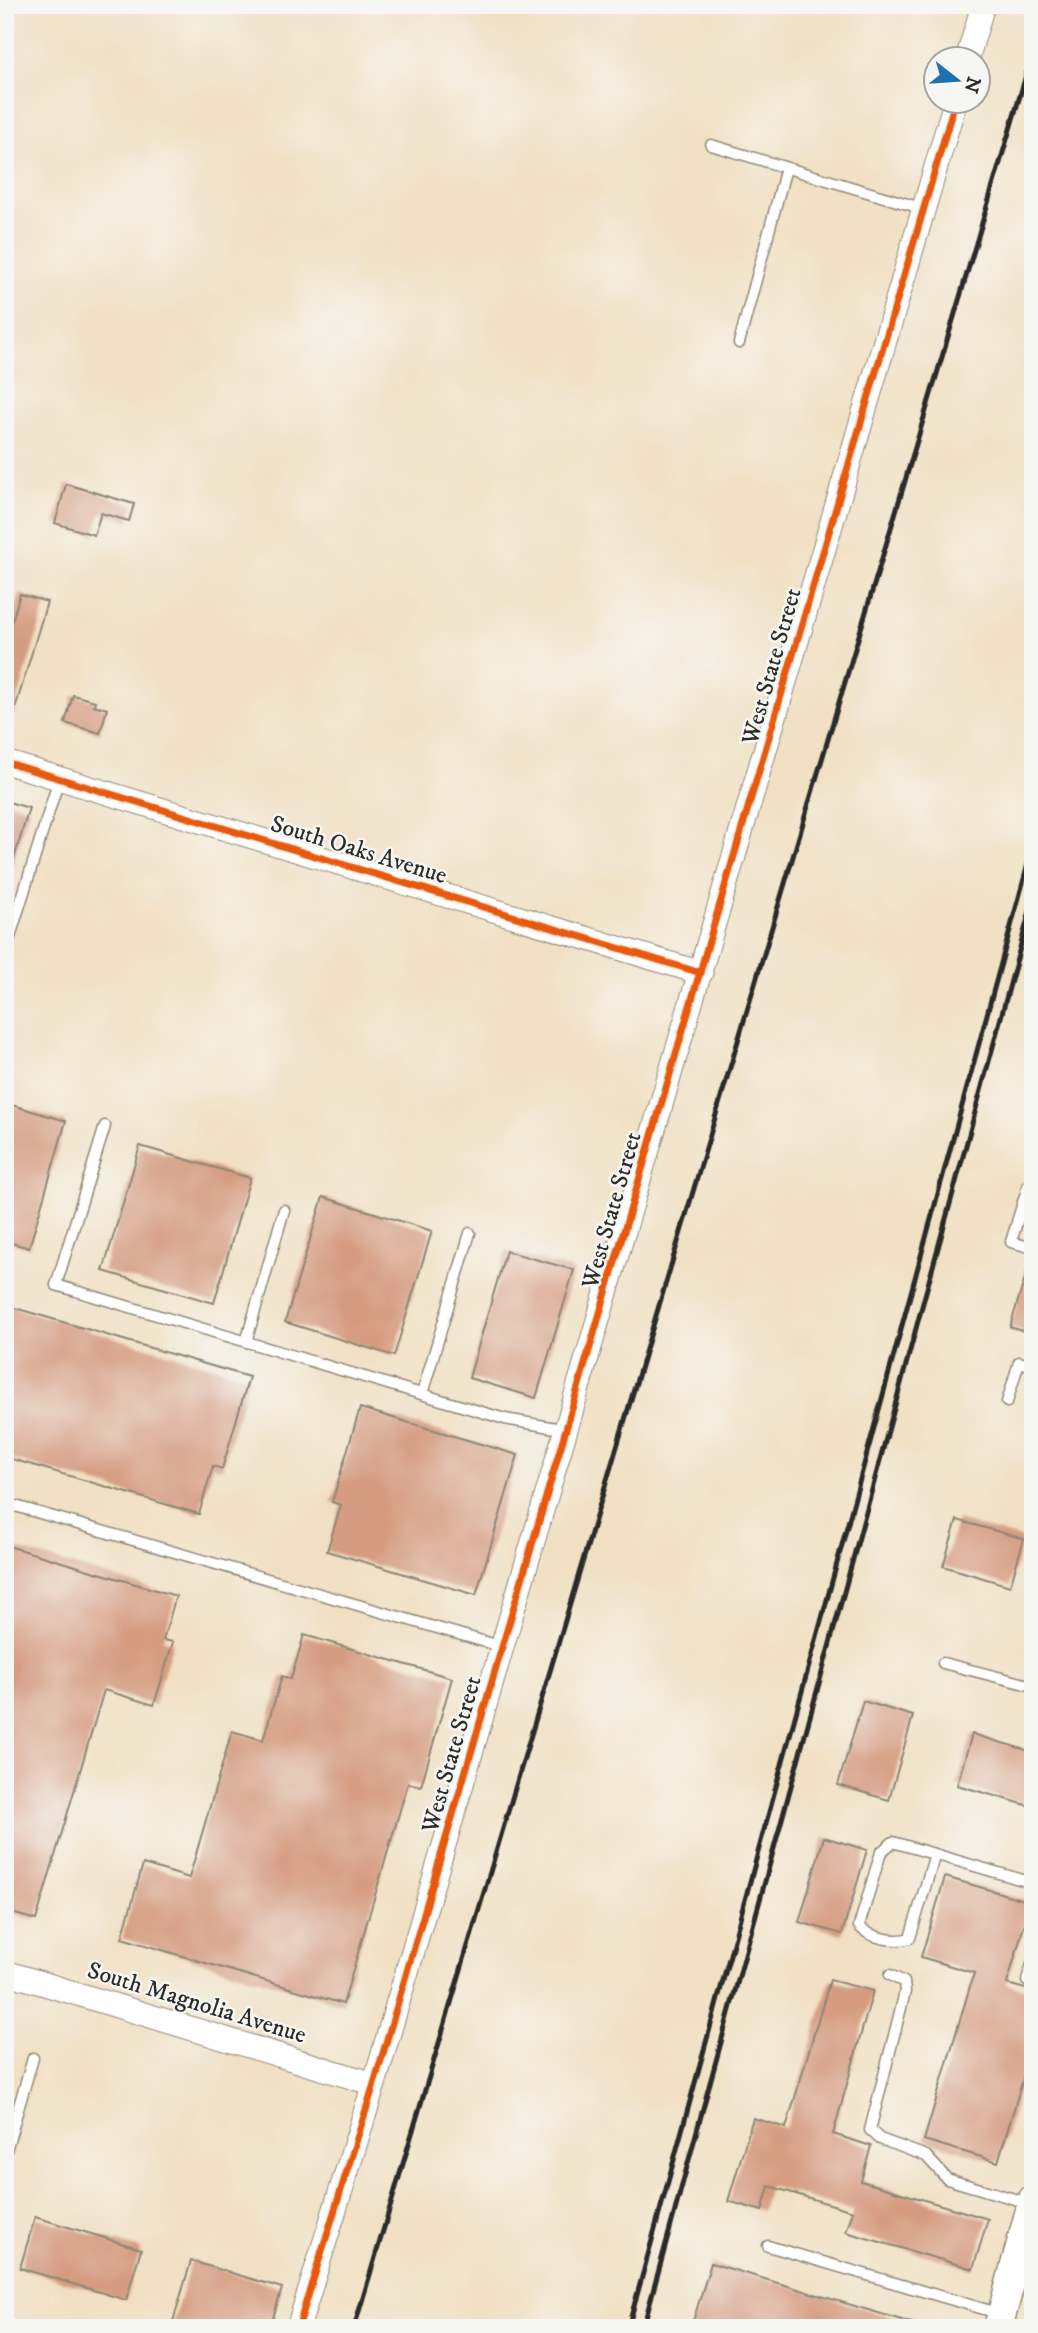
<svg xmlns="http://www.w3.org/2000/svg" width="1038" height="2333" font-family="'IM FELL DW Pica',serif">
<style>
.building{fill:#d59c81}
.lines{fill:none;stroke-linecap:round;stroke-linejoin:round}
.service-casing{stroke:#8e8677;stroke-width:13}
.minor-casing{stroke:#8e8677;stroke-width:25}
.tertiary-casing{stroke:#8e8677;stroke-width:31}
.service{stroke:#fff;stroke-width:10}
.minor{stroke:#fff;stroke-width:23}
.tertiary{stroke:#fff;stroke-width:28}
.rail{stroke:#2b2b2b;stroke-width:5}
.cycleway-casing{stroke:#f6f6f2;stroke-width:11}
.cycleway{stroke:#e8590c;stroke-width:7}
.labels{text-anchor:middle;stroke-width:5;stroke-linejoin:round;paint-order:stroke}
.street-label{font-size:24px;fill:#2b2b2b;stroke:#f6f6f2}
</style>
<rect width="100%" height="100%" fill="#f6f6f2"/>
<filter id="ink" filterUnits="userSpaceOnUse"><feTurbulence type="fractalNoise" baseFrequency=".0143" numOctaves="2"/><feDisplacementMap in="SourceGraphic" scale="14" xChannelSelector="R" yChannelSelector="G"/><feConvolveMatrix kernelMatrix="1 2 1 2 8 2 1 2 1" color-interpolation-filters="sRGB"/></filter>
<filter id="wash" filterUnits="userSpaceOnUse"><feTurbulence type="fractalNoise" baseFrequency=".00686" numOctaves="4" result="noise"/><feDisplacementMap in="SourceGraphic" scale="28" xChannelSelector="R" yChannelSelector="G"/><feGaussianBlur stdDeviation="1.57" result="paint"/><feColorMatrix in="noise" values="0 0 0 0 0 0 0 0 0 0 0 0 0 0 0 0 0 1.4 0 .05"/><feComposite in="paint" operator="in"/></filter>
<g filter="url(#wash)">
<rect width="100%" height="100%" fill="#f1e0c3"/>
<g id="blocks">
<g class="building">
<path d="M66 484 134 504 129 521 101 513 94 535 55 523Z"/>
<path d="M20 594 47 602 9 729H5V645Z"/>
<path d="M73 695 95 701 94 705 107 709 100 733 65 723Z"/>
<path d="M5 801 29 808 9 876 5 875Z"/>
<path d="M5 1103 66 1121 29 1248 5 1241Z"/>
<path d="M140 1146 250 1178 214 1303 103 1271Z"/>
<path d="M323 1197 432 1231 394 1356 285 1322Z"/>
<path d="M506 1251 574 1270 536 1398 469 1378Z"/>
<path d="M1029 1265 1033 1266V1334L1010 1327Z"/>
<path d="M5 1305 249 1377 222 1469 213 1466 199 1514 5 1457Z"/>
<path d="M360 1408 518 1455 476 1595 327 1551 341 1505 332 1502Z"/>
<path d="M957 1520 1024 1539 1010 1586 943 1566Z"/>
<path d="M5 1545 176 1596 163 1640 173 1642 154 1705 104 1690 36 1920 5 1911Z"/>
<path d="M304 1635 452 1678 421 1786 408 1783 343 2004 122 1938 143 1864 189 1878 232 1731 263 1740 282 1676 291 1679Z"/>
<path d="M863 1701 913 1716 889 1800 838 1785Z"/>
<path d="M972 1734 1033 1752V1807L957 1785Z"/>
<path d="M824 1837 867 1850 842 1934 799 1922Z"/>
<path d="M945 1877 1031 1902 1007 1984 1033 1991V2045L998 2162 924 2140 974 1973 921 1957Z"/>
<path d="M830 1980 873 1991 833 2134 871 2146 861 2181 988 2219 973 2269 846 2232 853 2211 769 2186 762 2211 728 2201 753 2118 786 2128Z"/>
<path d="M35 2217 141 2249 126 2300 20 2268Z"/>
<path d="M191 2261 282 2288 270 2328H171Z"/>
<path d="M711 2263 915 2324V2328H691Z"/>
</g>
</g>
</g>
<g filter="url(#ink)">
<use href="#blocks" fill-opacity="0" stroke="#8e8677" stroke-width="2"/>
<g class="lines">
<defs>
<g id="service">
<path d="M711 145 924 209"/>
<path d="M739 343 786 168"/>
<path d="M5 953 59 779"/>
<path d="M105 1126 56 1285 505 1419 567 1430"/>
<path d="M1028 1186 1011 1242 1033 1248"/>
<path d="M246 1342 284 1210"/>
<path d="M422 1394 470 1233"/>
<path d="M1007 1402 1019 1362 1033 1366"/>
<path d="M5 1503 503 1647"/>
<path d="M943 1663 1033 1686"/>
<path d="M935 1854 910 1938C896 1943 869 1938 859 1926L881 1852 893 1842 1033 1883"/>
<path d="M890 1975 904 1982 905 1992 870 2130 880 2139 926 2156 947 2179 1031 2204"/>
<path d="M1027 1981 1033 1961"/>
<path d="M5 2154 33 2058"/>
<path d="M768 2246 1001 2314"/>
</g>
<g id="minor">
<path d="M967 60 983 5"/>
<path d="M5 762 701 973"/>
<path d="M5 1972 374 2084"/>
<path d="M298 2328 374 2084 955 102"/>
</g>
<path id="tertiary" d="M998 2328 1033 2199"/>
</defs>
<use href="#service" class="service-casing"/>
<use href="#minor" class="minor-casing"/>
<use href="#tertiary" class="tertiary-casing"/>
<use href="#service" class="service"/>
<use href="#minor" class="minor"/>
<use href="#tertiary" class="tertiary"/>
<g class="rail">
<path d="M354 2328 1033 52"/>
<path d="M628 2328 1033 846"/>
<path d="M643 2328 1033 900"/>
</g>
<defs>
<g id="cycleway">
<path d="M5 762 701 973"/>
<path d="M298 2328 374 2084 955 102"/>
</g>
</defs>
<use href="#cycleway" class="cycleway-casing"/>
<use href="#cycleway" class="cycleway"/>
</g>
</g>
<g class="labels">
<g class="street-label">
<text transform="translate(771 666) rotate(-74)" y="8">West State Street</text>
<text transform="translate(359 849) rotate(17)" y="8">South Oaks Avenue</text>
<text transform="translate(611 1210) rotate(-74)" y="8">West State Street</text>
<text transform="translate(451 1754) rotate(-74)" y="8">West State Street</text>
<text transform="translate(197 2002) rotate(17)" y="8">South Magnolia Avenue</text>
</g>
</g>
<rect width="1038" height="2333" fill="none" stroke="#f6f6f2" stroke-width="28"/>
<g transform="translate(957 80) rotate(107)"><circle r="33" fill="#f6f6f2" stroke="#a5a5a2" stroke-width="2"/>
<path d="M0-5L12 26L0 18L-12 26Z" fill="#1f6fb2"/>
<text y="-10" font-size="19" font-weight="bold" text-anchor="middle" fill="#2b2b2b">N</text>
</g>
</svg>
